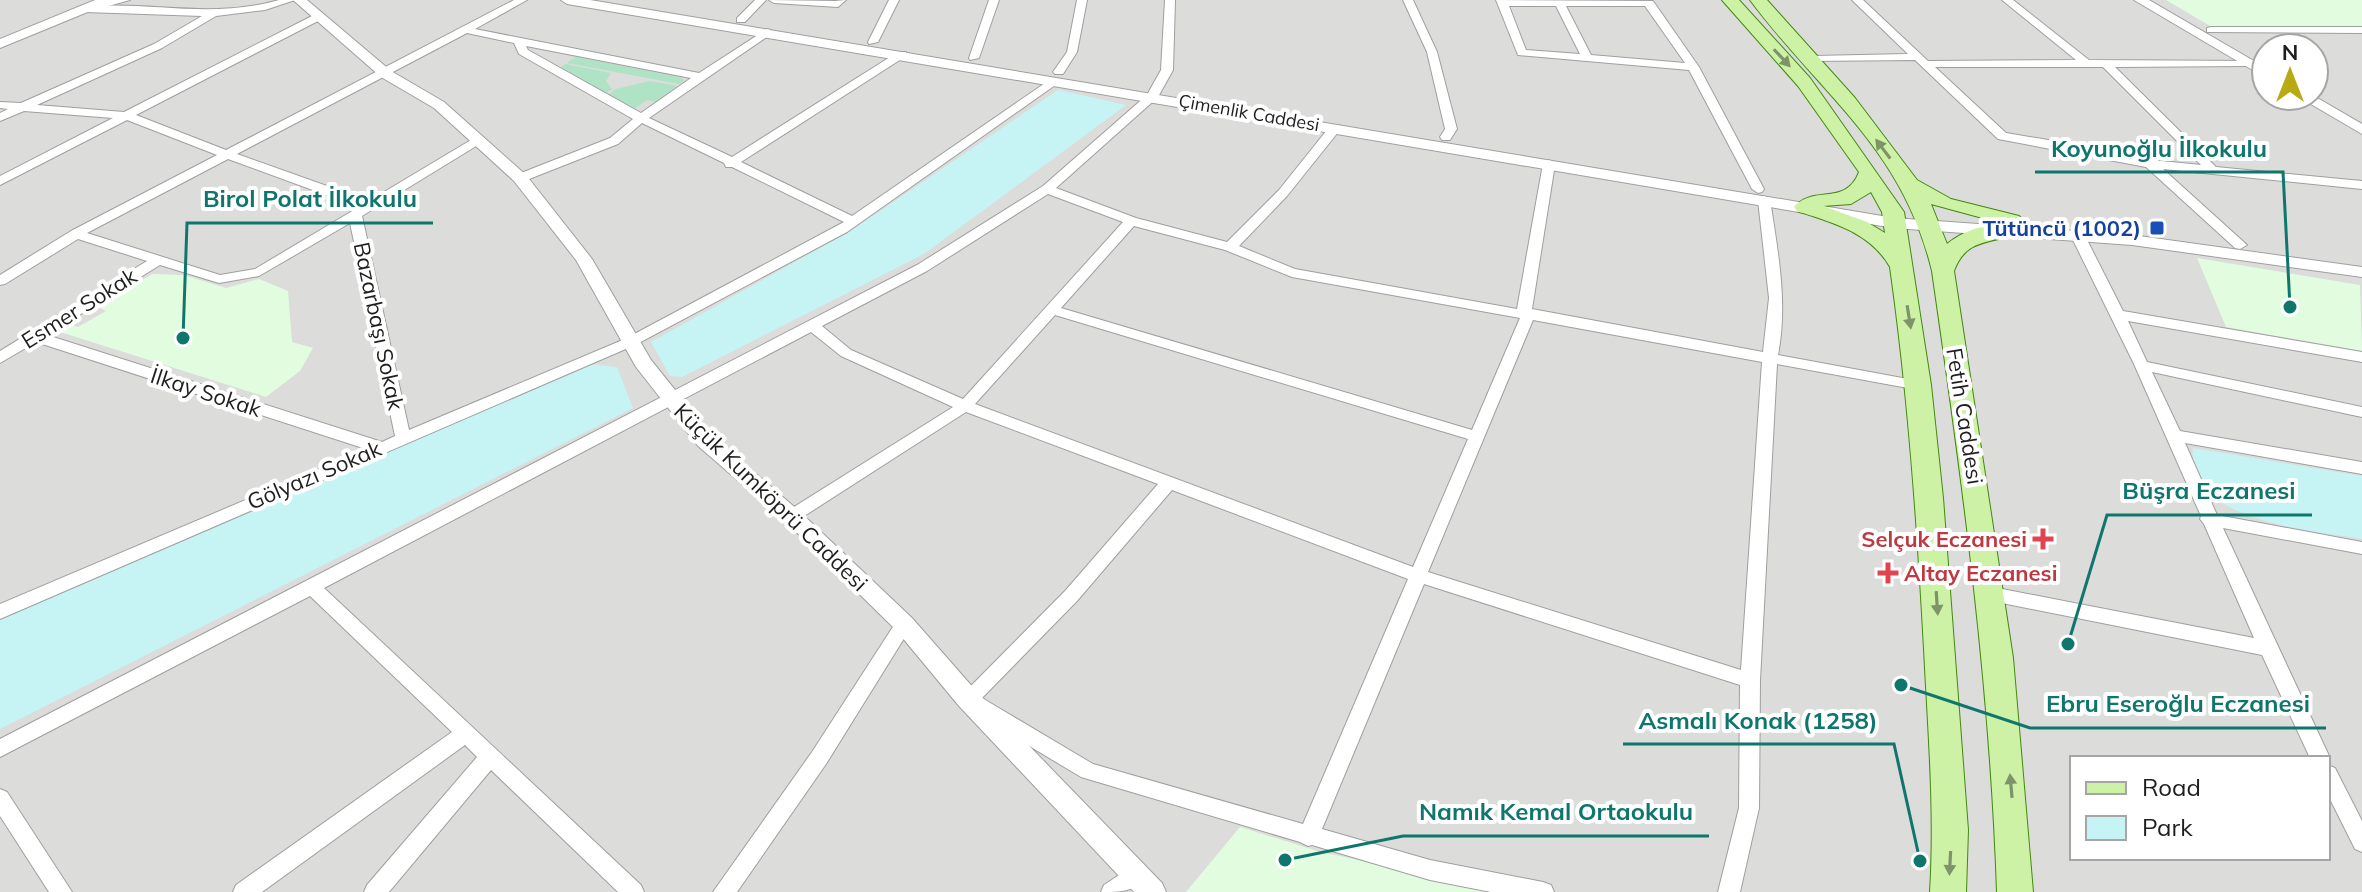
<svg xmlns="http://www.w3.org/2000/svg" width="2362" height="892" font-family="Mulish,sans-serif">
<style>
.residential{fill:#dcdcdb;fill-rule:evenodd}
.education{fill:#e2fce0}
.grass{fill:#afe3c5}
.park{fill:#c6f4f4}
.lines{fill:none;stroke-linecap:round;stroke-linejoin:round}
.minor-casing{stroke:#9f9f9f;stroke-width:2}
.tertiary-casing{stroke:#9f9f9f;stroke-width:2}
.primary-casing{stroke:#41890f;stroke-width:2}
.minor{fill:#fff;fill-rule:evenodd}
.tertiary{fill:#fff;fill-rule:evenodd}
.primary{fill:#cdf2a5;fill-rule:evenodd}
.oneway{fill:#7e9368}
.transit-dot{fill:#1a4fb4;stroke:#fff;stroke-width:3}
.health-dot{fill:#e0444e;stroke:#fff;stroke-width:3}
.labels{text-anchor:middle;stroke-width:8;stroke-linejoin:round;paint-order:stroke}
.far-street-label{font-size:18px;fill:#1e1e1e;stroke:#fff}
.transit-label{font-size:22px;font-weight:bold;fill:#164399;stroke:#fff;text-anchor:end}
.street-label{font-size:22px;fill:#1e1e1e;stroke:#fff}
.health-label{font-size:22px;font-weight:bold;fill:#be3a42;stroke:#fff;text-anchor:end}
.leader{fill:none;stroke:#0f766e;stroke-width:3}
.callout-dot{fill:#0f766e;stroke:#fff;stroke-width:3}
.callout-label{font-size:24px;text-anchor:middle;font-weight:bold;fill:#0f766e;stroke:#fff;stroke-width:8;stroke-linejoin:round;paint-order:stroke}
</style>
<rect width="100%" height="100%" fill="#e8eee5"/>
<path class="residential" d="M0 0H2362V892H0ZM2266 48H2314V96H2266ZM2072 758H2328V858H2072Z"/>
<g class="education">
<path d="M2166 0H2362V27H2212Z"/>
<path d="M2197 258 2360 285 2362 351 2226 327Z"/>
<path d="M152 274 184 275 226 288 259 279 288 291 292 342 313 348 300 371 266 397 60 332 67 324 78 327 106 311 97 307Z"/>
<path d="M1240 827 1321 852 1510 892H1186Z"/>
</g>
<g class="grass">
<path d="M576 57 681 77 684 81 679 84 567 63Z"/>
<path d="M565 64 611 73 606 81 612 89 606 93 561 67Z"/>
<path d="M650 81 677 86 656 102 647 100 634 109 608 95 616 89Z"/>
</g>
<g class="park">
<path d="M1058 90 1126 105 924 254 682 377 670 376 651 342 849 232Z"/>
<path d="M588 364 617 367 633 408 0 729V620L6 616Z"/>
<path d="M2193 448 2362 476V539C2312 530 2184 522 2193 448Z"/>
</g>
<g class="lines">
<defs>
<g id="minor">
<path d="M279 0H295L265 10 216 16 162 48 37 105 124 112 312 16H320V20L136 115 226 150 514 0H527L475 29 699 73 767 29 771 30V34L649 118 732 157 898 52H906V56L741 162 852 216 1051 79 1061 81 847 232 635 345 0 619V604L366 449 36 342 0 363V351L147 261 78 239 5 284 0 285V275L71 231 217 155 127 120 0 185V176L113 118 24 111 0 121V113L8 109 0 108V102L21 103 154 44 202 16 85 12 81 11V7C148 0 209 20 279 0ZM467 33 514 43 519 54 633 119 610 138 516 175V181H524L618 144 642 123 724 163 726 167H732L844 222 625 339 409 430 362 216 486 140 480 136 476 137 369 201 237 154ZM526 46 691 78 641 113 528 50ZM228 159 359 207 255 269 220 275 87 233ZM350 223 395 436 382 442 47 335 160 265 219 283 259 276Z"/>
<path d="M755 0H766L745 22H737V18Z"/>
<path d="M769 0 835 1 846 0 838 7 774 3Z"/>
<path d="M889 0H899L878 42 869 44 868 42Z"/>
<path d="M989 0H999L979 58 970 60 969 58Z"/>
<path d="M1077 0H1087L1077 52 1063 74H1055L1053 72 1067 52Z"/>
<path d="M1165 0H1175L1173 70 1158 97 1056 188 1136 218 1227 242 1279 190 1331 125H1339V131L1287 196 1239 246 1295 269 1517 309 1543 164 1549 160 1555 164 1532 309 1763 352 1769 298 1758 200 1764 196 1770 200C1778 252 1788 303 1778 355L1924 382 1927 385 1924 388 1919 390 1777 364 1760 680 1759 808 1740 892H1718L1739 808 1740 685 1424 584 1322 829 1430 860 1543 882 1551 885 1554 892H1491L1430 880 1312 845 1308 846 1300 842 1081 777 961 705 958 699 1065 591 1158 484 966 412 798 520H786L784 516 786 512 953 407 841 356 811 332 324 588 641 885 644 892H618L491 770 389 892H364L367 885 477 757 465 745 262 892H233L236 885 452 732 310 596 0 757V739L917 265 1043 186 1147 95 1161 70ZM1048 194 1123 222 963 399 851 350 822 326 927 271ZM1134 226 1225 250 1292 277 1520 318 1472 430 1061 308ZM1055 315 1468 439 1413 567 975 404ZM1533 320 1762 362 1741 670 1428 572ZM1172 490 1408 579 1303 824 1093 764 982 698 1077 601Z"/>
<path d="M1403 0H1413L1437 52 1457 129 1450 140H1442L1440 137 1445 129 1427 52Z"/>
<path d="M1496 0 1653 1 1699 67 1764 189 1762 192 1758 193 1752 189 1689 70 1518 55ZM1509 6H1556L1580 54 1526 50ZM1566 6H1645L1685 63 1591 55Z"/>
<path d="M1852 0H1863L1928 61 2076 60 2002 0H2013L2089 60 2252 61V65L2248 66 2115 67 2216 167 2362 181V189L2163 169 2247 245 2240 249 2235 248 2146 167 1998 139 1915 60 1809 61V57L1813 56 1908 54ZM1935 67H2103L2201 165 2151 160 2113 151 2006 133Z"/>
<path d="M2211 27H2362V33L2207 32V28Z"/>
<path d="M2078 232 2085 236 2123 311 2362 352V362L2128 321 2147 362 2362 407V417L2152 372 2180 431 2362 462V474L2185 443 2217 515 2362 542V554L2223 528 2330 758 2328 762V758H2310L2262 655 1992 601 1986 599 1983 594 1986 589 1992 587 2254 638 2204 524 2200 519 2201 516 2134 364 2071 236Z"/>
<path d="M904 617 910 619 913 624 826 764 737 892H713L812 752 898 619Z"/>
<path d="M2328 765 2335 768 2362 821V852L2355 849 2328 795Z"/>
<path d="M0 789 7 792 72 892H49L0 816Z"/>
<path d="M1136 864 1144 867 1147 874C1138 892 1120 892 1101 892L1104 885Z"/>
</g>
<g id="tertiary">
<path d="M95 0H130L90 11 0 48V39Z"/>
<path d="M293 0H307L391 71 444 102 526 175 592 259 651 360 712 436 799 511 912 618 977 692 1162 883 1166 892H1134L959 706 896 630 785 521 698 446 636 367 576 260 514 181 434 108 381 77Z"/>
<path d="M561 0H590L1894 218 2132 235 2362 267V277L2132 245 1894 228 567 4Z"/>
<path d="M2134 0H2149L2266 68V78Z"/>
<path d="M2297 96H2314L2362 124V134Z"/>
</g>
<g id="primary">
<path d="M1722 0H1739L1810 78 1904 212 1931 385 1943 498 1968 830 1966 892H1930C1935 811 1928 730 1924 649 1917 521 1908 394 1890 267 1870 232 1833 223 1797 211L1794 207C1815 184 1845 207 1859 172L1798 86ZM1871 192 1882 212 1885 233 1867 222 1823 206 1851 204Z"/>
<path d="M1750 0H1767L1855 98 1917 180 1951 199 2019 216 2023 220 2012 226 1931 204 1947 244C1961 232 1995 217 2010 232L2007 237C1981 243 1964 244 1954 271L2013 658 2033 892H1997C1990 683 1962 478 1932 271 1902 147 1821 95 1750 0Z"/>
</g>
</defs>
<use href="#minor" class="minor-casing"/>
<use href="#tertiary" class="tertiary-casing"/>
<use href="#primary" class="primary-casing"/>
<use href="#minor" class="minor"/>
<use href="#tertiary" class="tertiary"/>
<use href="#primary" class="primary"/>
</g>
<defs><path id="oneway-solid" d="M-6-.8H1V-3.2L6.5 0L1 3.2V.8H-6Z" transform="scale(2)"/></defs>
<g class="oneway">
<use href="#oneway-solid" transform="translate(1782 58) rotate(47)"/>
<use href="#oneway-solid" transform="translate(1883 149) rotate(-127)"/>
<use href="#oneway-solid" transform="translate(1909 317) rotate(81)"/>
<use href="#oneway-solid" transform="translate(1937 603) rotate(86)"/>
<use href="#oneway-solid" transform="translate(2011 786) rotate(-95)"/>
<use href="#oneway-solid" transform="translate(1950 863) rotate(93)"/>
</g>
<rect class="transit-dot" x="2149" y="220" width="16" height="16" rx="4"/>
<g class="health-dot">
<path d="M2039 527h8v8h8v8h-8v8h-8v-8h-8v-8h8z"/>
<path d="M1884 561h8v8h8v8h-8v8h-8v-8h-8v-8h8z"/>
</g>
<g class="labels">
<g class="far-street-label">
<text transform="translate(1249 113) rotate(10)" y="6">Çimenlik Caddesi</text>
</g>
<g class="transit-label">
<text x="2141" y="236">Tütüncü (1002)</text>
</g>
<g class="street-label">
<text transform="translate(79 308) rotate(-32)" y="8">Esmer Sokak</text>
<text transform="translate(379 326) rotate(78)" y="8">Bazarbaşı Sokak</text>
<text transform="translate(206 392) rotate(18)" y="8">İlkay Sokak</text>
<text transform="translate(1965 416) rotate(81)" y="8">Fetih Caddesi</text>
<text transform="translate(314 475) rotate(-23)" y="8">Gölyazı Sokak</text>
<text transform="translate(771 497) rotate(44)" y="8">Küçük Kumköprü Caddesi</text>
</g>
<g class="health-label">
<text x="2027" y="547">Selçuk Eczanesi</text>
<text x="1904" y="581" text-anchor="start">Altay Eczanesi</text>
</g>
</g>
<path class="leader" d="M2290 307L2283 172H2035M183 338L187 223H433M2068 644L2107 515H2312M1901 685L2030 728H2326M1920 861L1894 744H1623M1285 860L1403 836H1709"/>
<g class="callout-dot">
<circle cx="2290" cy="307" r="8"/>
<circle cx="183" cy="338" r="8"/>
<circle cx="2068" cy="644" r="8"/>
<circle cx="1901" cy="685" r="8"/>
<circle cx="1920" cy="861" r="8"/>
<circle cx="1285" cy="860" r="8"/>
</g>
<g class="callout-label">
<text x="2159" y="157">Koyunoğlu İlkokulu</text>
<text x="310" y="207">Birol Polat İlkokulu</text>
<text x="2209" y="499">Büşra Eczanesi</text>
<text x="2178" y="712">Ebru Eseroğlu Eczanesi</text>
<text x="1758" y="729">Asmalı Konak (1258)</text>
<text x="1556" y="820">Namık Kemal Ortaokulu</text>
</g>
<rect x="2070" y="756" width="260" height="104" fill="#ffffff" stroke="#a5a5a5" stroke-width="2"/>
<rect x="2086" y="782" width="40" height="12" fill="#cdf2a5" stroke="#a5a5a5" stroke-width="2"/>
<text x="2142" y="796" font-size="24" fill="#1e1e1e">Road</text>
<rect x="2086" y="816" width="40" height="24" fill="#c6f4f4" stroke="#a5a5a5" stroke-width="2"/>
<text x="2142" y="836" font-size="24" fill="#1e1e1e">Park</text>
<g transform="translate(2290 72)"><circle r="38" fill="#ffffff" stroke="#a5a5a5" stroke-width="2"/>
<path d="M0-6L14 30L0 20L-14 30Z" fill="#b8aa14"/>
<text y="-12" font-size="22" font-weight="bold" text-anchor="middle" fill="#1e1e1e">N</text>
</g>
</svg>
